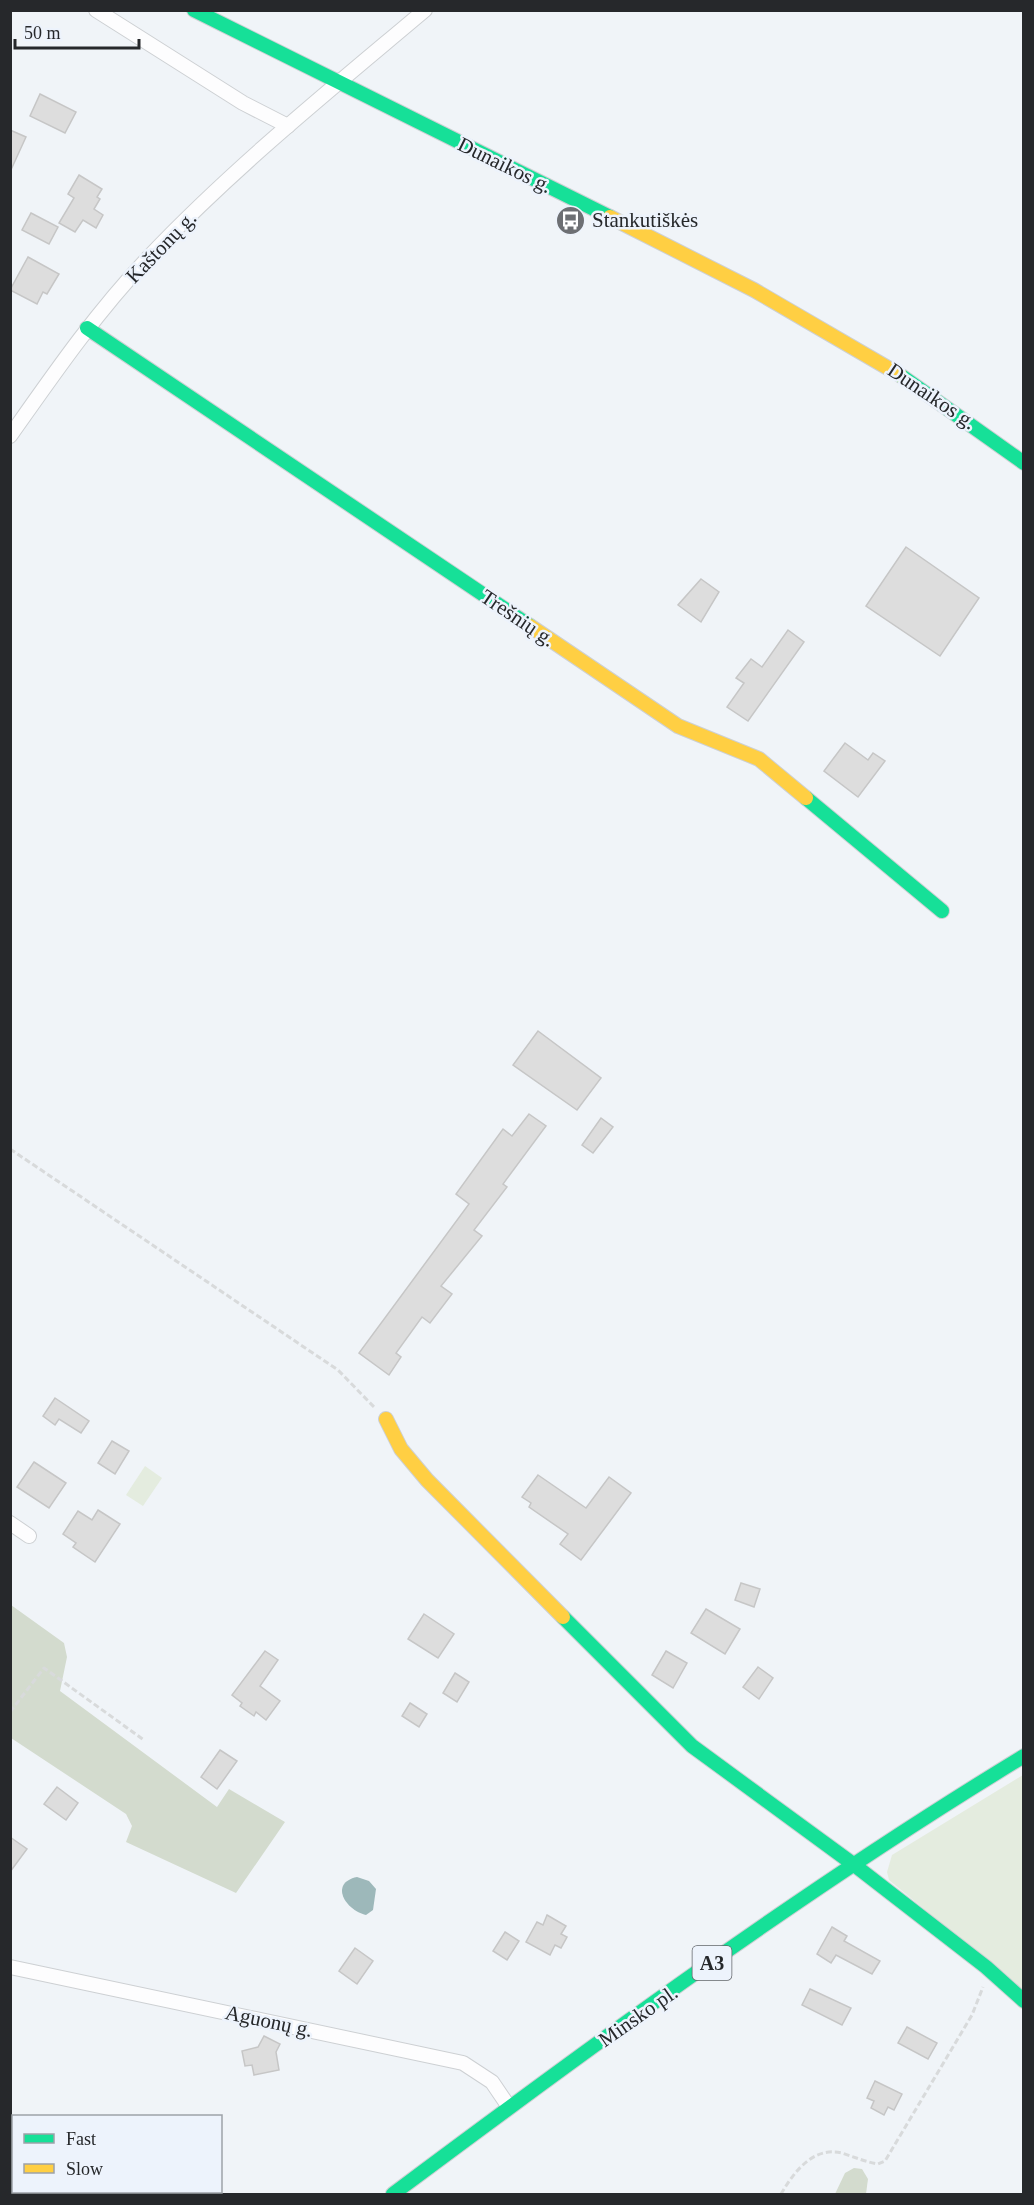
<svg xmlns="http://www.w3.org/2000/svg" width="1034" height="2205" font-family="Georgia,serif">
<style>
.green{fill:#e4ecdf}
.forest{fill:#d3dbce}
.water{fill:#9db8ba}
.building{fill:#ddd;stroke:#c6c6c6;stroke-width:1.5}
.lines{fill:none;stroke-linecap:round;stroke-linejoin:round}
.street-casing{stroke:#cdd0d3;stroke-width:16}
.fast-casing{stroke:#cdd0d3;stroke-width:16}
.slow-casing{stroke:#cdd0d3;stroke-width:16}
.path{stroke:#d8dadb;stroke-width:3;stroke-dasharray:6 3;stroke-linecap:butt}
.street{stroke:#fdfdfe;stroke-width:14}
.fast{stroke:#16e098;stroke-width:14}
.slow{stroke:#ffcf43;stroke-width:14}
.labels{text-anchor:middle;stroke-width:5;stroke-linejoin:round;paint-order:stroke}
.shield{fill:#edf3fc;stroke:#62656a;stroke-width:1.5}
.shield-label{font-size:20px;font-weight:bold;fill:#26282b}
.street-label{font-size:21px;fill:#26282b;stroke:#edf3fc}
.poi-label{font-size:21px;fill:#26282b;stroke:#edf3fc;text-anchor:start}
</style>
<rect width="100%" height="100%" fill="#f0f4f8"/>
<g class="green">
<path d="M145 1466 162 1478 143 1506 126 1495Z"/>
<path d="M1023 1775V1991L889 1880 887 1872 892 1855Z"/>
</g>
<g class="forest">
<path d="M11 1605 64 1643 67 1657 60 1691 217 1807 229 1789 285 1822 236 1893 126 1842 132 1826 126 1814 11 1738Z"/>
<path d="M854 2168 862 2169 868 2179 866 2194H835L845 2173Z"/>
</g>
<path class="water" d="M357 1877 369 1881 376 1889 373 1910 366 1915C345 1910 329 1883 357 1877Z"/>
<g class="building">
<path d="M40 94 76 112 65 133 30 116Z"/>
<path d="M10 130 26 137 10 172Z"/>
<path d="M79 175 102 189 97 197 100 199 94 209 103 215 96 228 83 220 75 232 59 223 74 198 68 194Z"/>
<path d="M31 213 58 227 49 244 22 230Z"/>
<path d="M28 257 59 274 47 294 43 292 37 304 10 290Z"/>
<path d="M906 547 979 598 940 656 866 606Z"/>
<path d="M701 579 719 592 701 622 678 605Z"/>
<path d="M788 630 804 642 748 721 727 707 744 683 736 678 751 659 762 667Z"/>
<path d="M845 743 868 760 873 753 885 761 858 797 824 771Z"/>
<path d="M538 1031 601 1078 577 1110 513 1065Z"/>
<path d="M529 1114 546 1126 503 1184 507 1187 474 1230 482 1236 441 1286 452 1294 430 1323 422 1317 396 1353 401 1357 389 1375 359 1353 469 1204 456 1194 503 1129 512 1136Z"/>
<path d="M601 1118 613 1127 593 1153 582 1145Z"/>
<path d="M55 1398 89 1421 81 1433 59 1419 55 1425 43 1416Z"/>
<path d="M112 1441 129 1451 115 1474 98 1463Z"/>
<path d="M34 1462 66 1483 49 1508 17 1487Z"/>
<path d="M538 1475 586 1508 609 1477 631 1493 581 1560 560 1544 568 1534 529 1507 531 1503 522 1497Z"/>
<path d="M98 1510 120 1524 95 1562 73 1547 76 1543 63 1534 78 1511 92 1520Z"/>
<path d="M741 1583 760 1589 754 1607 735 1600Z"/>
<path d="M706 1609 740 1629 725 1654 691 1633Z"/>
<path d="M424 1614 454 1634 438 1658 408 1639Z"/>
<path d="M265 1651 278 1660 260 1686 280 1701 266 1720 256 1712 254 1716 240 1706 242 1703 232 1695Z"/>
<path d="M666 1651 687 1663 673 1688 652 1675Z"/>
<path d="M758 1667 773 1678 759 1699 743 1687Z"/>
<path d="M455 1673 469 1682 457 1702 443 1693Z"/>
<path d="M410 1703 427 1714 419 1727 402 1716Z"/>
<path d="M220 1750 237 1761 217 1789 201 1777Z"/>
<path d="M57 1787 78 1803 66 1820 44 1804Z"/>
<path d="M10 1837 27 1849 10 1872Z"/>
<path d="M547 1915 566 1926 561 1934 567 1937 561 1948 555 1945 550 1955 526 1942 537 1922 543 1925Z"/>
<path d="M832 1927 847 1936 844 1941 880 1961 872 1974 836 1955 831 1963 817 1954Z"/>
<path d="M505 1932 519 1941 507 1960 493 1951Z"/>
<path d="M355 1948 373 1961 357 1984 339 1971Z"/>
<path d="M810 1989 851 2008 842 2025 802 2005Z"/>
<path d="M907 2027 937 2043 928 2059 898 2043Z"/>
<path d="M264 2036 280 2044 276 2052 279 2070 254 2075 252 2065 245 2066 242 2051 258 2047Z"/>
<path d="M875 2081 902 2094 894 2110 888 2107 884 2115 871 2108 874 2101 867 2098Z"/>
</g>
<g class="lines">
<defs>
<g id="street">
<path d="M96 10 243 103 288 126"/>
<path d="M10 436C53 375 95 314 147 259 232 169 330 90 425 10"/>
<path d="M10 1523 29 1536"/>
<path d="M10 1967 463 2063 492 2082 509 2107"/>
</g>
<g id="fast">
<path d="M194 10 610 217"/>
<path d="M87 328 530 626"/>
<path d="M900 375 1024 463"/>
<path d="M806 798 942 911"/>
<path d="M563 1617 692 1746 853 1864 986 1967 1024 2001"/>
<path d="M393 2194C598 2041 805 1889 1024 1756"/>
</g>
<g id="slow">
<path d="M610 217 754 290 900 375"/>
<path d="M530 626 678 726 759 759 806 798"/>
<path d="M386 1419 401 1449 427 1480 563 1617"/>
</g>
</defs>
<use href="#street" class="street-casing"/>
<use href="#fast" class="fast-casing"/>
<use href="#slow" class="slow-casing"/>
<g class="path">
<path d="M10 1149 338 1370 375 1408"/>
<path d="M10 1712 44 1668 144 1740"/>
<path d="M781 2194C794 2172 813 2146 842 2153 854 2157 866 2162 878 2164L885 2161 972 2015 983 1987"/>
</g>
<use href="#street" class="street"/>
<use href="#fast" class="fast"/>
<use href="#slow" class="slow"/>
</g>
<defs>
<symbol id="bus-disc" viewBox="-11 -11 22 22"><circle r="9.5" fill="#6d6f73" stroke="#edf3fc"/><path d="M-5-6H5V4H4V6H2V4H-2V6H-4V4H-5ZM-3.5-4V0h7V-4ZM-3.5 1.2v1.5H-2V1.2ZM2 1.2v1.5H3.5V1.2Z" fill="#fff"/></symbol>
</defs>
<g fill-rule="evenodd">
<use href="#bus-disc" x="554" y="204" width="33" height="33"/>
</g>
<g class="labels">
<rect class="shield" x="692.5" y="1946" width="39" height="34" rx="4.5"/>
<g class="shield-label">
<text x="712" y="1970">A3</text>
</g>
<g class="street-label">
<text transform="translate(505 165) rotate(26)" y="7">Dunaikos g.</text>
<text transform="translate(161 247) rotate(-46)" y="7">Kaštonų g.</text>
<text transform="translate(932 396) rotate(34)" y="7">Dunaikos g.</text>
<text transform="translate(518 618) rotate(34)" y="7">Trešnių g.</text>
<text transform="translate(638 2016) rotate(-35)" y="7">Minsko pl.</text>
<text transform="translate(269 2021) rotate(12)" y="7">Aguonų g.</text>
</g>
<g class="poi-label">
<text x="592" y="227">Stankutiškės</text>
</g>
</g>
<rect width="1034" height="2205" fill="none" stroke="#26282b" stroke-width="24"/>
<rect x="12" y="2115" width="210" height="78" fill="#edf3fc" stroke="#9da2a8" stroke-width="1.5"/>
<rect x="24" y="2134" width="30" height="9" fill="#16e098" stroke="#9da2a8" stroke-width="1.5"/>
<text x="66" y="2145" font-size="18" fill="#26282b">Fast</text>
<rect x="24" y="2164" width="30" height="9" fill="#ffcf43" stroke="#9da2a8" stroke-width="1.5"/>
<text x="66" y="2175" font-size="18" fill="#26282b">Slow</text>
<path d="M15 39v9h124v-9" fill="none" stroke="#26282b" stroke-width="3"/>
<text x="24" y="39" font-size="18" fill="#26282b" stroke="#edf3fc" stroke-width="4.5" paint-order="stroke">50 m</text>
</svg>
